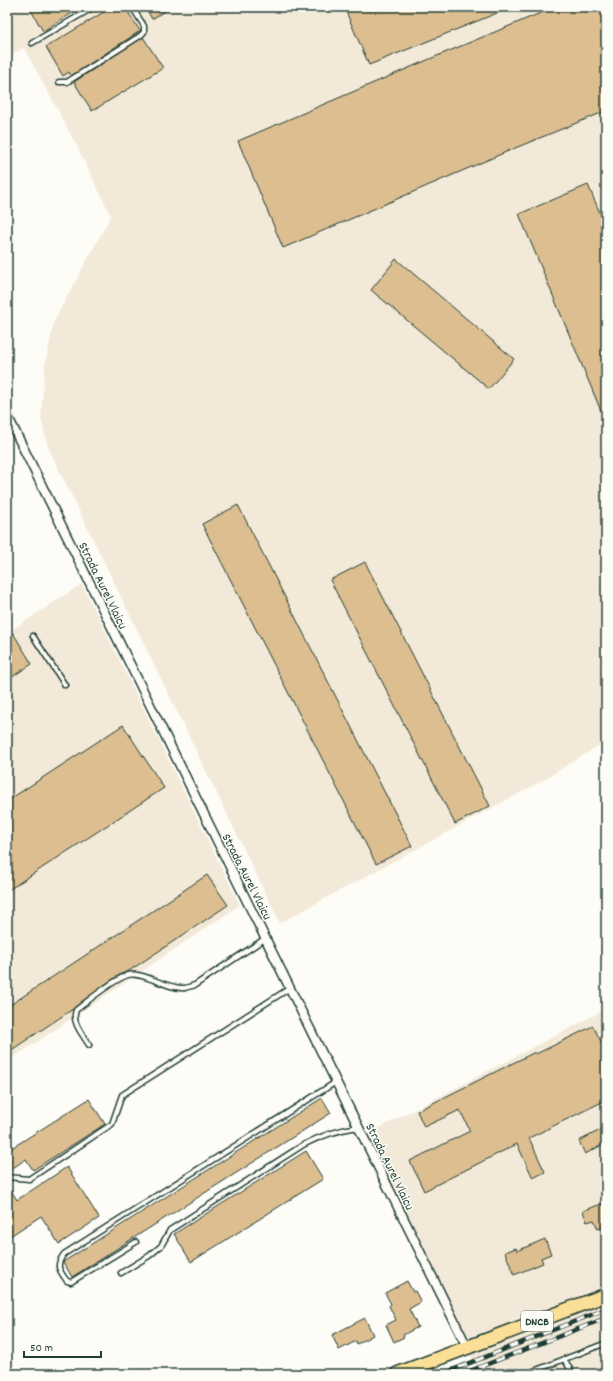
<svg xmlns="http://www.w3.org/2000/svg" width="613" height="1381" font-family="Dekko,sans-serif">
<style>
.built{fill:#f3e9d8}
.building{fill:#dcbe90;stroke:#1f3d34}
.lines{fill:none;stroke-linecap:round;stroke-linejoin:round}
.lane-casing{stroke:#1f3d34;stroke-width:7}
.street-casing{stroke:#1f3d34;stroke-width:11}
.primary-casing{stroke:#1f3d34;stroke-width:16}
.lane{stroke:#fdfcf7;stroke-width:4}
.street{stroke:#fdfcf7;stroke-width:8}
.primary{stroke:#fbdf96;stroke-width:13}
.rail-casing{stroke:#1f3d34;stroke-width:4.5}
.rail{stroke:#fdfcf7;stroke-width:3;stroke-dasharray:9;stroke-linecap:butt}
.labels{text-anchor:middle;stroke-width:3;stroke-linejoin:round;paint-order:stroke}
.shield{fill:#fdfcf7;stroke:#62766e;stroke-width:1}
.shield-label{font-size:12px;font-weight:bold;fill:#1f3d34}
.street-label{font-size:13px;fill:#1f3d34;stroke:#fdfcf7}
</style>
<rect width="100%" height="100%" fill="#fdfcf7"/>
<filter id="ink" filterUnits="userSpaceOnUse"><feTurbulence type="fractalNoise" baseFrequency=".025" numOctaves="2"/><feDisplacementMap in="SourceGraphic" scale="8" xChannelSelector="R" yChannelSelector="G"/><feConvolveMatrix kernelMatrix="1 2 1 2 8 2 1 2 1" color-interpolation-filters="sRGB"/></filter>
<g filter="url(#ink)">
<g class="built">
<path d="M7 7H606V741L540 782 280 923 48 447 41 418 45 366 54 321 111 216 76 144 24 48 7 57Z"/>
<path d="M82 584 240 905 7 1062V633Z"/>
<path d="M606 1009V1374H479L368 1134Z"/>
</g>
<g class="building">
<path d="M29 7H82L43 31Z"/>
<path d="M112 7H125L140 31 71 76 69 72 63 76 46 47Z"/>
<path d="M145 7H171L152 19Z"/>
<path d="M344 7H512L369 65Z"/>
<path d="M555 7H606V111L520 146 283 248 238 141 425 61Z"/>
<path d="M143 37 163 68 92 111 74 82Z"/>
<path d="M588 185 606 227V423L519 214Z"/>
<path d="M396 259 514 359 489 389 371 290Z"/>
<path d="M238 505 412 846 376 864 202 524Z"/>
<path d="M365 562 490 806 455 824 330 580Z"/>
<path d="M13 633 32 664 7 680V636Z"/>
<path d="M123 725 164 788 7 891V801Z"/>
<path d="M207 875 228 905 129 971 121 974 107 983 73 1009 7 1053V1007Z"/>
<path d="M593 1026 606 1051V1100L529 1138 545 1172 533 1178 517 1144 424 1191 410 1161 470 1131 460 1110 424 1127 417 1111 535 1052 536 1054Z"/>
<path d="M322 1098 331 1113 72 1277 63 1262Z"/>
<path d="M89 1099 105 1124 33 1170 26 1159 7 1172V1151Z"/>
<path d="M606 1127V1143L585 1154 579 1141Z"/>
<path d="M306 1151 323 1179 191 1262 174 1234Z"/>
<path d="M67 1167 99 1218 59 1244 41 1216 7 1238V1184L17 1200Z"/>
<path d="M606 1202V1226L598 1229 594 1220 587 1222 583 1211Z"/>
<path d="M545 1239 551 1254 541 1258 543 1263 514 1275 505 1252 516 1248 517 1251Z"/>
<path d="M407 1281 413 1292 415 1291 421 1302 409 1309 418 1327 403 1335 404 1337 394 1342 386 1325 396 1320 389 1306 391 1304 385 1293Z"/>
<path d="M365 1318 373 1335 357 1344 356 1341 339 1350 332 1335Z"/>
</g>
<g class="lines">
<defs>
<g id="lane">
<path d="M32 43 94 7"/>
<path d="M59 82H67L140 36 144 32V26L132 7"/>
<path d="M33 636 65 685"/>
<path d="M89 1045C83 1035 71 1022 76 1010 88 1001 114 979 128 975 142 971 169 990 185 988 188 987 192 986 195 985L266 938"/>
<path d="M7 1177 29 1179 112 1124 122 1095 290 988"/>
<path d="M136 1242 71 1282 67 1281C59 1270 55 1266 64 1254L336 1082"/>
<path d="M121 1273 149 1256 161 1246 170 1230 303 1145C322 1135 337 1130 358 1127"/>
<path d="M564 1359 573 1374"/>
<path d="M526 1374 606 1343"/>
</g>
<path id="street" d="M7 415 467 1347"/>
<path id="primary" d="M397 1374 606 1295"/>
</defs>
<use href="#lane" class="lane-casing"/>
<use href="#street" class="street-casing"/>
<use href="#primary" class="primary-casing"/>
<use href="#lane" class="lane"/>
<use href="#street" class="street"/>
<use href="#primary" class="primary"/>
<defs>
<g id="rail">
<path d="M442 1374 606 1309"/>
<path d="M462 1374 606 1318"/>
</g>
</defs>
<use href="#rail" class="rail-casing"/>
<use href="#rail" class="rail"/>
</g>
</g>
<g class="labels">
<rect class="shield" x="521" y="1311" width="32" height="20" rx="3"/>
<g class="shield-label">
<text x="537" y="1325">DNCB</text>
</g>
<g class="street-label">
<text transform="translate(104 585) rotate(64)" y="5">Strada Aurel Vlaicu</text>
<text transform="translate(248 876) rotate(63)" y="5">Strada Aurel Vlaicu</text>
<text transform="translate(391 1166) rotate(64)" y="5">Strada Aurel Vlaicu</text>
</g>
</g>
<rect width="613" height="1381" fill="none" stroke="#fdfcf7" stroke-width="24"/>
<rect x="12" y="12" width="589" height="1357" fill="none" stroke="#1f3d34" stroke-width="1.5" filter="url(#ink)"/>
<path d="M24 1351v6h77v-6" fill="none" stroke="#1f3d34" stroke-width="2"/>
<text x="30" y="1351" font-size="12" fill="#1f3d34" stroke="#fdfcf7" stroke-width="3" paint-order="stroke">50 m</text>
</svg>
